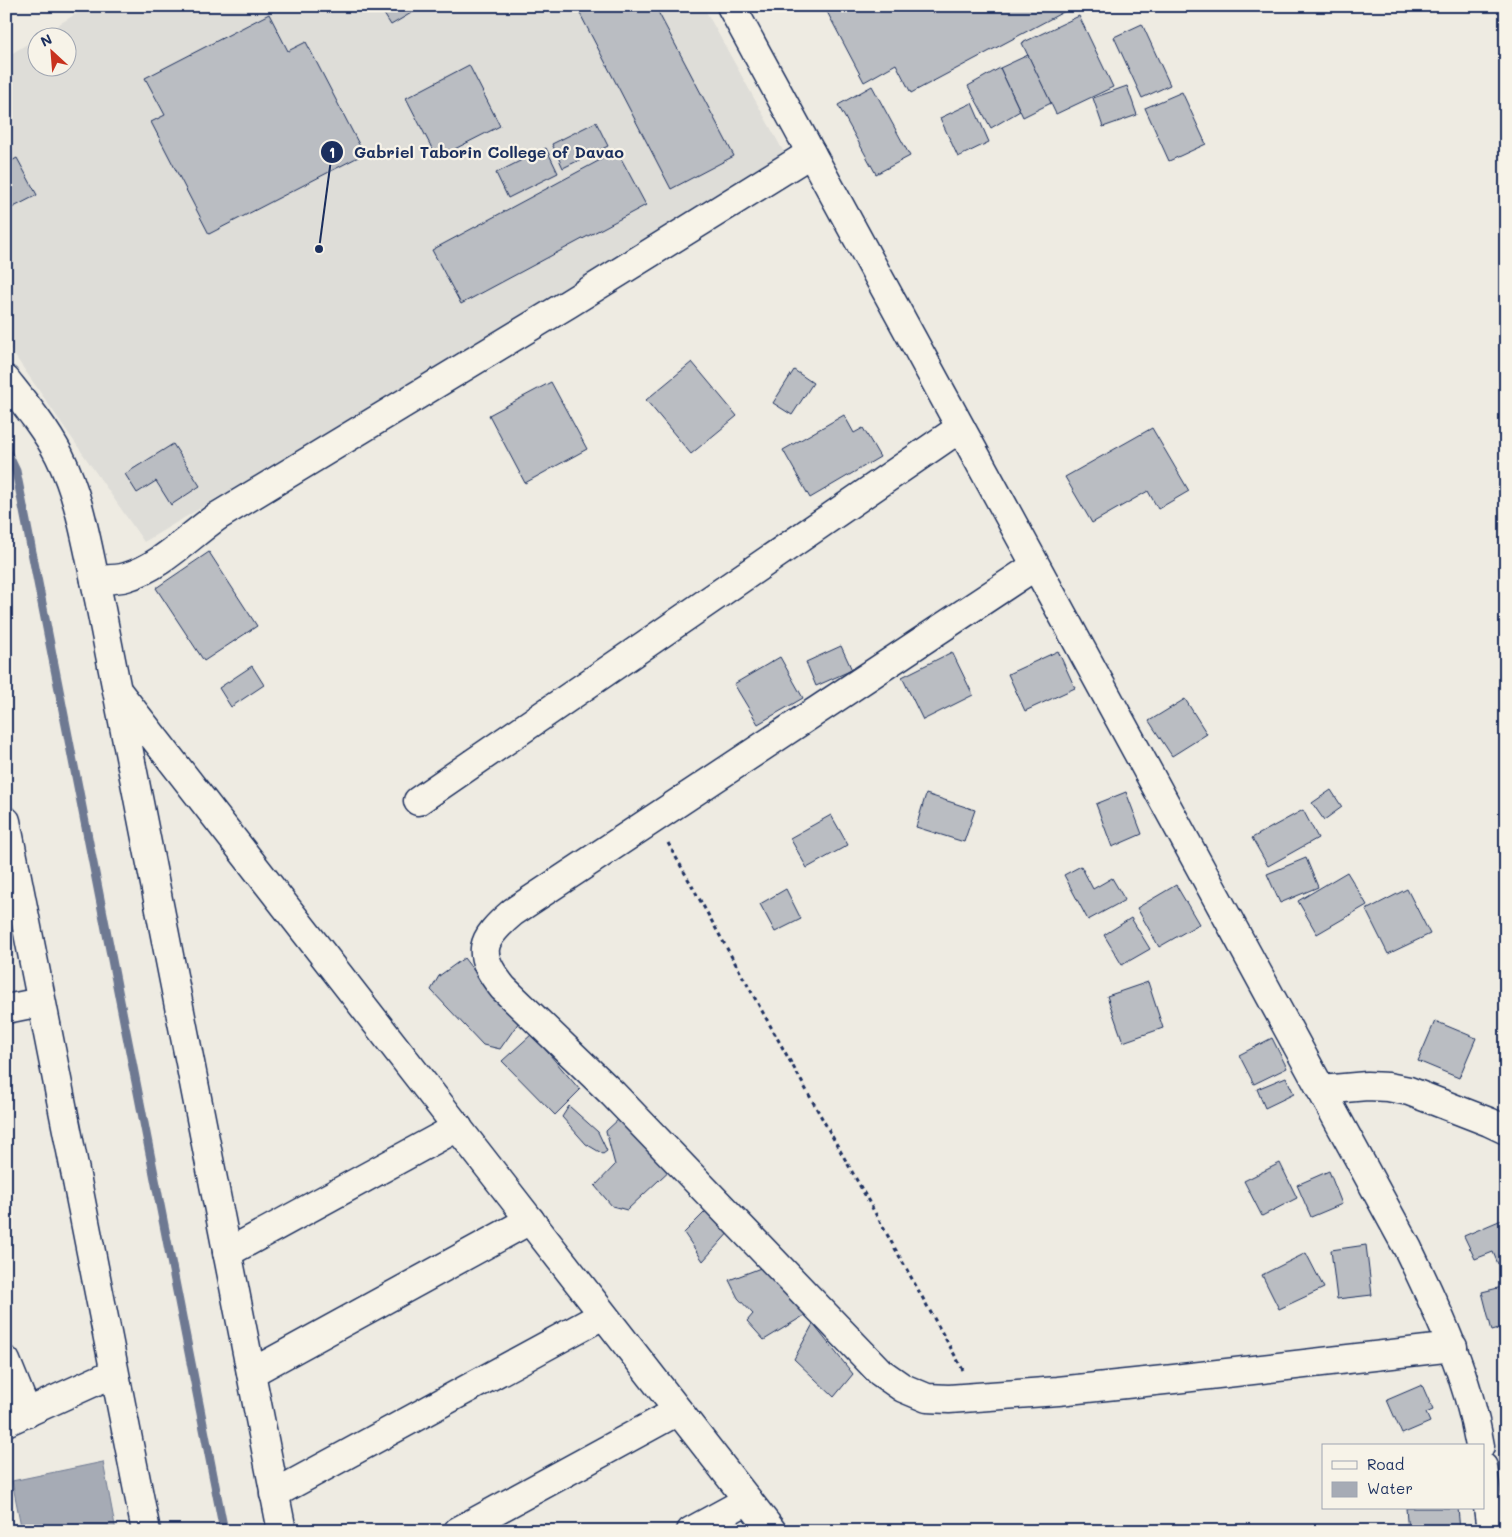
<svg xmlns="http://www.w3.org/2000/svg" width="1512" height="1537" font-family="Mali,sans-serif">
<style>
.built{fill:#deddd8}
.water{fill:#a6abb5;stroke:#6e7992}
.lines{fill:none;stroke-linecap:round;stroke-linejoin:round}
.stream{stroke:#6e7992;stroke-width:9}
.building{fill:#babdc2;stroke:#1b2f5e}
.minor-casing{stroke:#1b2f5e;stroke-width:31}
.path{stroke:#1b2f5e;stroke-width:3;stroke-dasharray:4 4;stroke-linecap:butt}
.minor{stroke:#f7f3e8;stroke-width:28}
.leader{fill:none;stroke:#1b2f5e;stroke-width:2}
.callout-dot{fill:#1b2f5e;stroke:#f7f3e8;stroke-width:2}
.mark-label{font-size:15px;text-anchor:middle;font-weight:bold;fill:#fff}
.callout-label{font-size:16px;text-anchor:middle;font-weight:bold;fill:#1b2f5e;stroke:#f7f3e8;stroke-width:4.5;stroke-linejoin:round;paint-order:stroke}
</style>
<rect width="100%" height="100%" fill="#eeebe2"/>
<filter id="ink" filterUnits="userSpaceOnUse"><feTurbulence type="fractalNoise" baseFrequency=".02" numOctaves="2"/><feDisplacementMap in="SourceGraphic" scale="10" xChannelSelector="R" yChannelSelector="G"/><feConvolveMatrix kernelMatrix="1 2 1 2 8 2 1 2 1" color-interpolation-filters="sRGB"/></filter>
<g filter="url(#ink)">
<path class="built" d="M89 6H703L786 156 144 542 6 343V57L37 38 38 68H68V38L38 37Z"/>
<path class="water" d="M103 1462 116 1531H22L12 1481Z"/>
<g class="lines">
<path class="stream" d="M6 450 16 471 21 496 224 1531"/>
</g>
<g class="building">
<path d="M379 6H423L391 25Z"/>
<path d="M576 6H655L734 156 671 189Z"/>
<path d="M824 6H1065L1067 10 911 93 896 64 864 82Z"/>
<path d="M269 14 288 51 306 42 364 154 209 234 151 122 165 115 145 78Z"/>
<path d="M1079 16 1113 87 1056 114 1022 43Z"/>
<path d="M1142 24 1170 85 1142 98 1114 37Z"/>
<path d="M1028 55 1051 103 1023 117 1000 68Z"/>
<path d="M469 65 500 126 437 158 406 98Z"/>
<path d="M1000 68 1020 111 991 128 968 86Z"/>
<path d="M872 86 910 156 876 174 838 105Z"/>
<path d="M1127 86 1137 115 1103 127 1093 98Z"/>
<path d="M1182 92 1206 144 1169 161 1145 108Z"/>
<path d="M972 103 989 142 958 157 940 118Z"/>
<path d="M596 122 608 146 563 168 552 144Z"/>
<path d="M546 148 558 173 508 198 496 173Z"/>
<path d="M617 151 646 205 461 304 432 250Z"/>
<path d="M17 158 37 195 6 211V164Z"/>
<path d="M692 362 737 416 691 454 646 400Z"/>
<path d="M794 370 813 383 792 415 773 403Z"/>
<path d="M551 382 587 449 525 483 489 415Z"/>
<path d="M844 415 854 433 863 428 880 457 810 498 783 450Z"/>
<path d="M1152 428 1189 491 1158 509 1148 491 1092 523 1065 477Z"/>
<path d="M173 444 200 486 171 505 156 481 137 493 125 474Z"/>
<path d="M209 552 257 626 204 661 156 588Z"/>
<path d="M841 646 852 670 816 686 806 662Z"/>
<path d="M1058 651 1075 688 1025 711 1008 674Z"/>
<path d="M952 652 973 695 923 720 902 677Z"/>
<path d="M780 657 803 698 758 724 734 684Z"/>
<path d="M252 666 264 685 231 707 219 688Z"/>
<path d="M1185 699 1207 734 1172 756 1149 721Z"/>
<path d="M1331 790 1342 807 1324 820 1312 803Z"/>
<path d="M1126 792 1142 834 1112 847 1096 804Z"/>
<path d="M926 794 975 810 964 842 916 827Z"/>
<path d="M1303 810 1318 838 1268 866 1252 838Z"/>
<path d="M831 815 848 845 807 868 790 838Z"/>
<path d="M1306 858 1318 887 1280 903 1267 874Z"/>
<path d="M1081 866 1093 889 1112 878 1125 900 1088 920 1064 875Z"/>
<path d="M1347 872 1367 905 1317 934 1298 901Z"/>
<path d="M1176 885 1199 924 1159 947 1137 908Z"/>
<path d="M786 889 801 919 775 932 760 904Z"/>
<path d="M1407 889 1430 934 1388 954 1366 910Z"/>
<path d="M1131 918 1150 949 1122 965 1104 935Z"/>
<path d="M464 958 485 985 519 1022 500 1049 483 1045 431 990 439 976Z"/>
<path d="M1148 982 1163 1028 1123 1042 1107 996Z"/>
<path d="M1435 1021 1476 1038 1459 1078 1418 1061Z"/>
<path d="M532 1034 580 1090 555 1115 502 1061Z"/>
<path d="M1272 1038 1287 1068 1254 1084 1239 1055Z"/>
<path d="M1286 1077 1294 1094 1265 1108 1257 1089Z"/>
<path d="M569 1106 598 1132 607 1151 603 1154 586 1144 562 1117Z"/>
<path d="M620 1118 674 1166 627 1210 612 1206 595 1186 615 1165 606 1131Z"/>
<path d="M1280 1163 1297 1198 1262 1216 1244 1181Z"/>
<path d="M1329 1171 1342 1204 1311 1217 1297 1185Z"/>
<path d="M707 1210 731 1230 703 1261 684 1233Z"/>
<path d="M1506 1218V1261L1498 1264 1493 1252 1475 1259 1464 1236Z"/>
<path d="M1366 1245 1372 1295 1337 1299 1331 1250Z"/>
<path d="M1306 1253 1324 1288 1279 1309 1262 1275Z"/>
<path d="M766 1266 805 1315 764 1340 747 1321 753 1314 738 1298 729 1280Z"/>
<path d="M1506 1286V1327L1492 1331 1482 1292Z"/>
<path d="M813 1324 853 1374 834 1397 794 1359Z"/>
<path d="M1422 1385 1433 1410 1426 1413 1430 1422 1402 1434 1387 1400Z"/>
<path d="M1406 1508H1458L1460 1531H1408Z"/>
</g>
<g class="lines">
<defs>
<g id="minor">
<path d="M731 6 1408 1249C1439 1313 1468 1376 1480 1446"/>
<path d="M6 380C25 404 45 428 59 455 81 499 88 551 99 599L282 1531"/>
<path d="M1035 566 513 912C480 940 475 953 503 988L613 1094 880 1372 903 1388 927 1398 949 1399 1058 1391 1174 1379 1453 1347"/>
<path d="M95 580C105 579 116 580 126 577 161 567 189 536 218 516L568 304 811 153"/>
<path d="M120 694 772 1531"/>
<path d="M418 801 960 428"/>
<path d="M6 821 146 1531"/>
<path d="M6 1009 41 1002"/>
<path d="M1321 1090 1367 1086 1388 1087 1409 1091 1489 1122 1506 1130"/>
<path d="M227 1253 458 1127"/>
<path d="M6 1361 27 1413"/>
<path d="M251 1373 530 1220"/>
<path d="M6 1422 114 1373"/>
<path d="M1483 1467 1491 1531"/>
<path d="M274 1494 603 1315"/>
<path d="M458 1531 678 1411"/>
<path d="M691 1531 748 1500"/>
</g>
</defs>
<use href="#minor" class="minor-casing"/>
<path class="path" d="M668 843 963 1370"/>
<use href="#minor" class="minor"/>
</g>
</g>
<path class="leader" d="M319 249L332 152"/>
<g class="callout-dot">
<circle cx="319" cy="249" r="5"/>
<circle cx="332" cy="152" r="12"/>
</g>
<g class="mark-label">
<text x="332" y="158">1</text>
</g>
<g class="callout-label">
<text x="489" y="158">Gabriel Taborin College of Davao</text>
</g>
<rect width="1512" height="1537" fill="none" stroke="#f7f3e8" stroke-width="25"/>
<rect x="12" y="12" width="1487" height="1512" fill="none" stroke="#1b2f5e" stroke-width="2" filter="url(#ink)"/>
<rect x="1322" y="1444" width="162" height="65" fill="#f7f3e8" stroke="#9fa5b1"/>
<rect x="1332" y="1461" width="25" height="8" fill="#f7f3e8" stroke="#9fa5b1"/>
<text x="1367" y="1470" font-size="15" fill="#1b2f5e">Road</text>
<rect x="1332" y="1482" width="25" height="15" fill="#a6abb5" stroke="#9fa5b1"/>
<text x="1367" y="1494" font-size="15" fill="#1b2f5e">Water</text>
<g transform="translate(52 52) rotate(334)"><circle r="24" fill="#f7f3e8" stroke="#9fa5b1"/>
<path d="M0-4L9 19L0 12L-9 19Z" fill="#c8321e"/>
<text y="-8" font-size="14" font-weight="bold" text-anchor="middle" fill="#1b2f5e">N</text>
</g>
</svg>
